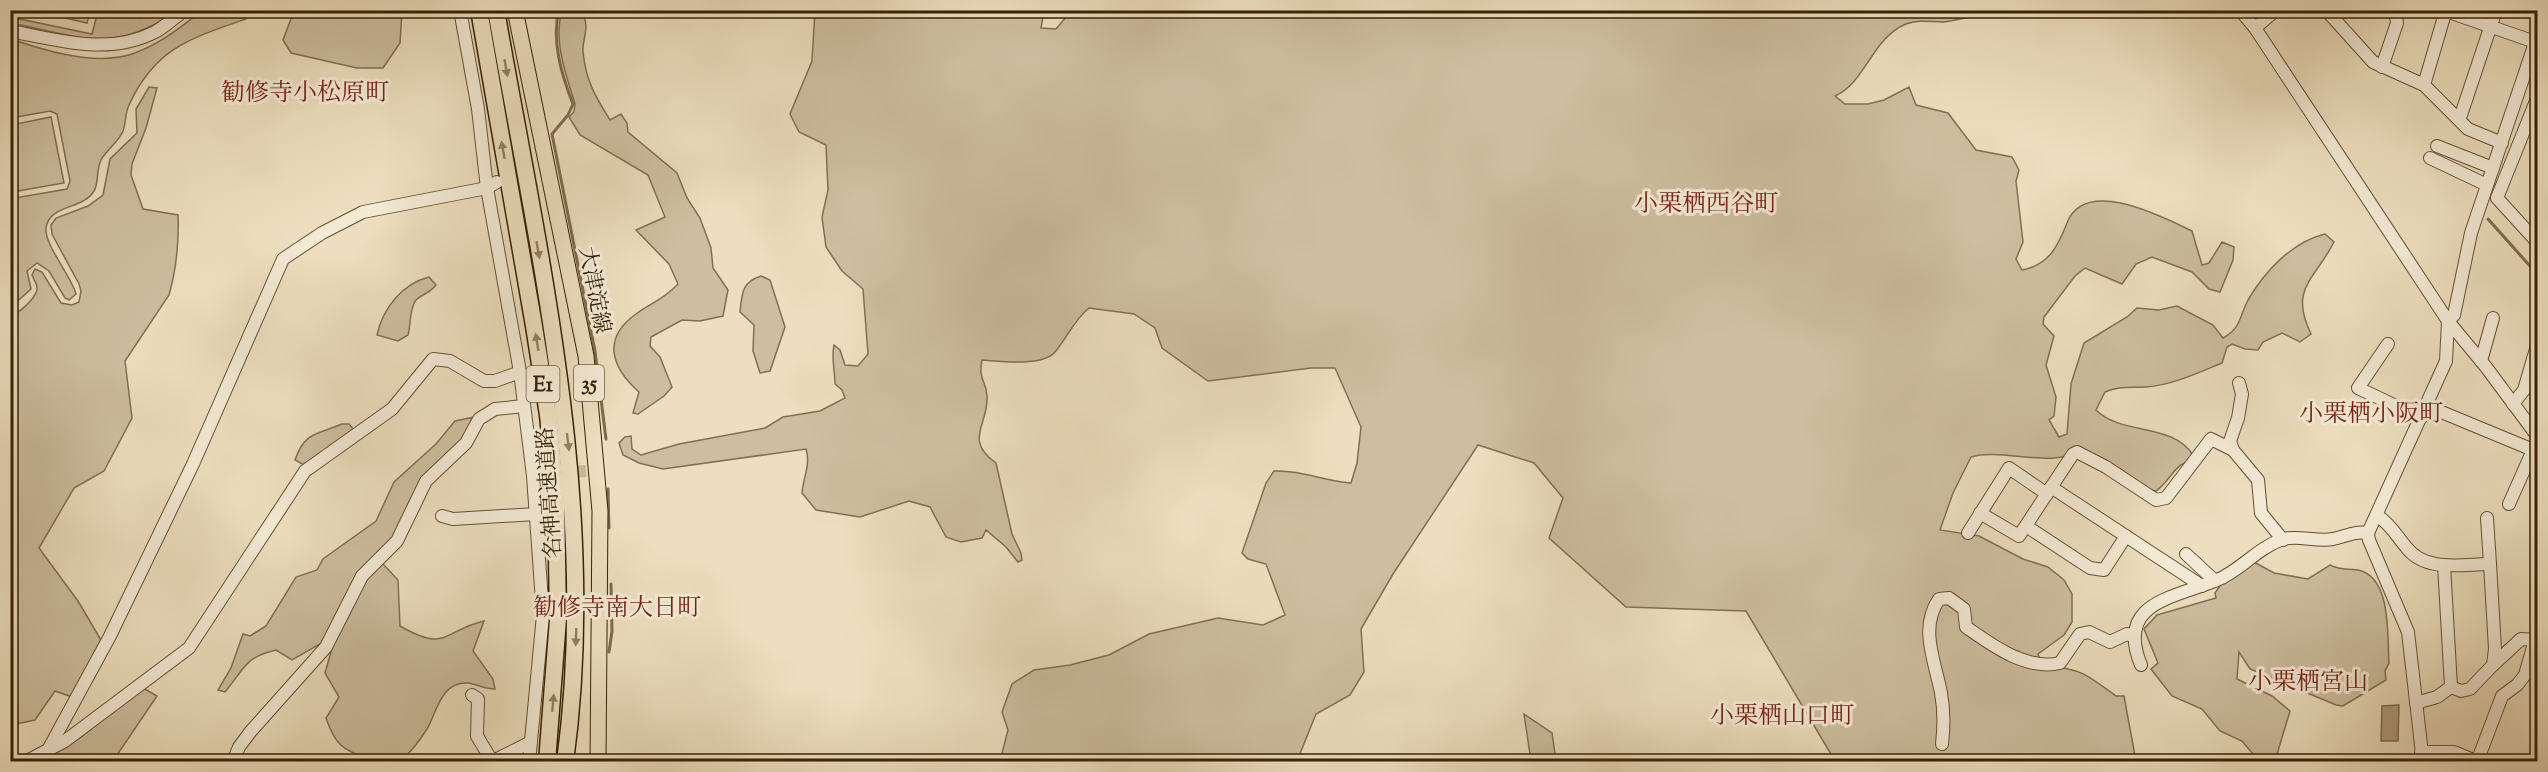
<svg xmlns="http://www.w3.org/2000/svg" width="2548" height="772" font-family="'Sorts Mill Goudy','Noto Serif JP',serif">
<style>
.green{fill:#cdbe9f;stroke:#826f52;stroke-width:1.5}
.water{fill:#ae9d7f;stroke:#7e6b4e;stroke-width:1.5}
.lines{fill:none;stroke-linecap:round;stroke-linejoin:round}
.stream{stroke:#7e6b4e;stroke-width:3}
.minor-tunnel{stroke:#c8b899;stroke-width:12;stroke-dasharray:12 6;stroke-linecap:butt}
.minor-casing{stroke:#645033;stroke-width:14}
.major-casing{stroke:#362005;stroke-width:17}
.highway-casing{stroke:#362005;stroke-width:19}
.minor{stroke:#f3ead5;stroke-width:12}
.major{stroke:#ecdebe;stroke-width:15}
.highway{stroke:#ecdebe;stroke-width:16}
.oneway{fill:#917f62}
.labels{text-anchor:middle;stroke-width:6;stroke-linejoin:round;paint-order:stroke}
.shield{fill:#f3ead5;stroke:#6f5d43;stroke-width:1.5}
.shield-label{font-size:21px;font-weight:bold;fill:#362005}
.street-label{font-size:22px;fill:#362005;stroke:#f3ead5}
.neighbourhood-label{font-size:24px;fill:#7a1f14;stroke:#f3ead5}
</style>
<rect width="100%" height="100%" fill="#ecdebe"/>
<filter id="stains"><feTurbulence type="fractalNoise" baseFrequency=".00333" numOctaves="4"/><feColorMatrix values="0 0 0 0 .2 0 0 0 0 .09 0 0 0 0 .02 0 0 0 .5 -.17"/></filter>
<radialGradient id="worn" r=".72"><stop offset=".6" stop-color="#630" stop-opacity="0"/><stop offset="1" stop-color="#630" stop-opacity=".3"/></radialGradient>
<g class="green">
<path d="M203 10 247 11 246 19C191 38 155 48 129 105 125 113 126 123 123 131 118 143 107 149 101 160 96 170 99 183 94 191 83 210 49 204 46 228 44 244 71 276 76 294L69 300 65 298 49 271 37 263 27 271 31 289 11 307V196L15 198 67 189 70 181 57 114 50 111 11 118V39C46 51 95 66 132 54 159 45 181 27 203 10Z"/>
<path d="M1072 10 1989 11 1984 14C1971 16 1956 21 1943 22 1930 22 1918 19 1906 24 1872 38 1866 82 1835 96L1845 104H1868L1884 100 1909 87 1916 105 1948 113 1976 150 2012 157 2019 170 2016 181 2023 242 2016 259 2022 270C2049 265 2058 246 2067 223 2085 176 2163 217 2192 231L2202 265 2209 263 2222 242 2234 247 2233 260 2220 292 2209 289 2192 272 2152 257 2136 264 2122 284 2085 268 2075 276 2044 317 2043 324 2054 336 2046 365 2056 397 2054 416 2049 420 2059 437 2067 434 2071 384 2084 343 2127 317 2137 308 2159 310 2177 306 2213 325 2223 338C2242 327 2239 317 2248 300 2265 271 2292 242 2325 234L2334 242C2314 281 2289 288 2311 334L2300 342 2282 333 2263 342 2258 350 2245 349 2232 344 2227 347 2222 363C2198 373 2172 385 2146 387 2130 388 2119 386 2105 392L2096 410C2122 436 2172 422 2193 455L2190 461C2174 464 2169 483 2156 491L2150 490C2134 479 2117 465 2099 457 2083 449 2070 457 2054 458 2030 460 1992 450 1971 457L1953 493 1940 530 1979 536 2023 559 2048 567 2064 580 2072 594V622L2064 635 2038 654 2042 665C2081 669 2085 673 2116 696H2124L2136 761H1835L1746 611 1626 607 1549 538 1563 498 1534 463 1478 445 1393 574 1361 629 1364 672 1350 695 1316 714 1297 761H1000L1008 730 1002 712 1012 684 1034 670 1070 665 1109 655 1149 634 1218 618 1263 625 1285 615 1266 564 1248 559 1242 553 1266 483 1274 471C1302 470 1322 481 1351 483L1357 463 1361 427 1335 368H1311L1208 381 1162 348 1155 328 1134 314 1089 308C1074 320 1067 338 1055 352 1042 367 1000 361 982 360 978 381 986 379 987 396 989 424 963 440 996 463L1012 534 1021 553 1022 560 1018 562 1006 547 986 530 982 538 961 542 946 537 930 507 909 501 860 517 816 510 802 493C803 478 811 464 806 449L663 469 639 463 623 455 619 443 625 437 631 436 632 449 641 455 679 444 765 428 783 417 820 411 845 398 842 390 835 384C835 370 831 359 834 345L840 350 845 365 858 366 868 354 863 289 842 271 826 247 822 217 828 190 826 145 799 132 790 114 812 61 815 11H1044L1041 28 1056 29Z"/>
<path d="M35 11H90L87 23Z"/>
<path d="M98 11 141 18 148 11H177C111 55 82 37 11 23L10 17 92 34Z"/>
<path d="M294 11H402L400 43 383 68H357L291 53 283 40Z"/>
<path d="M562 11C569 10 579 8 583 15 590 28 582 39 583 52 586 81 595 96 610 120L621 114 627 123 628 132 677 173 687 198 700 218 711 248 713 268 728 290 723 316 700 321 682 320 651 337 650 346 660 357 672 387 664 396 638 414 633 413 639 392C612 368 601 339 636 314 652 302 662 301 678 284L669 264 636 230 665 217 648 175 580 135 569 117 574 112 575 104C566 74 553 41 562 11Z"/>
<path d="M149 87 157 88 146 128 132 164 131 175 143 209 178 215C179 241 176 270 169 295L125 361 132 418 104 471 74 488 39 548 78 601 101 640 72 697 55 691 35 720 11 725V316C19 313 34 300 37 290 38 285 34 280 32 275L35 269 42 272 61 303 72 305 79 302 81 291 79 284 52 234 51 225 56 218 88 206 103 195 110 159 137 133 136 109Z"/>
<path d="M51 117 64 183 12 192 11 125Z"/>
<path d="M761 276 770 280 785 327 770 371 760 373 753 351 754 325 740 312C742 293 742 282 761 276Z"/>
<path d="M429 277 436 285C429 294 422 294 416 300 409 309 411 325 408 335L398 341 377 335C383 308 402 284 429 277Z"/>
<path d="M474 417 465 439 427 475 415 509 383 550V564L398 580 400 626C447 653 442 631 484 621L473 651 493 679 495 689C484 689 477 684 468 683 441 681 437 712 427 729 420 740 410 753 400 762L369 761 367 758C342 750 335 744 326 718L339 697 325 673 339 624 320 644 292 660 276 650C245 657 244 669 225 692L218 690 231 668 243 634 250 636 266 626 296 577 317 570 323 559 376 521 394 482 436 444 455 421Z"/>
<path d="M342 424H349L354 430 306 466 295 460C305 431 317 435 342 424Z"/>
<path d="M2254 562 2274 573 2308 579 2330 565C2343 571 2346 568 2358 570 2392 577 2387 636 2389 663L2385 671 2386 680 2343 706 2336 705 2250 669 2239 652 2237 679 2272 696 2290 711 2275 761H2259L2242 741 2220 731 2202 709 2172 696 2151 669 2158 663 2144 629 2157 615 2216 598 2215 593 2222 583Z"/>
<path d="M143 688 157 696 113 761 39 760 78 739Z"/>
<path d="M1524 714 1552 733 1556 761H1531Z"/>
</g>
<path class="water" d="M2399 705 2398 741H2381L2382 706Z"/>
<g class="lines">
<g class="stream">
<path d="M559 10C551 41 562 76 573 104L568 115 552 134 595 351 606 439"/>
<path d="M2488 219 2538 275"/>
<path d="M608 489 609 528"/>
<path d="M609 652 612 631 611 584"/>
</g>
<path class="minor-tunnel" d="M541 475 586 471"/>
<defs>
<g id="minor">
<path d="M460 10 478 109 487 188 520 372 533 476 543 615 529 762"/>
<path d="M2240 10 2255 28 2448 321 2486 367 2538 437"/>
<path d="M2326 10 2373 62 2424 85 2468 129 2502 143"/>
<path d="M2446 11 2535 42"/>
<path d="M2255 28 2276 10"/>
<path d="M10 31C59 40 108 56 155 32 166 26 175 17 185 10"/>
<path d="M2382 67 2397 23 2395 10"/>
<path d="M2424 85 2446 10"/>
<path d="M2538 96 2497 198 2538 243"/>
<path d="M2460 118 2496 10"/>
<path d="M2437 146 2493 168"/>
<path d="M2430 158 2487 185"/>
<path d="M2388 344 2358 388 2421 418"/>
<path d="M2481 361 2493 318"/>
<path d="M2239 383 2242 394 2238 418 2230 441 2233 450 2258 480 2261 513 2283 540"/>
<path d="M2513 404 2524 390 2538 342"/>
<path d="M2427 406 2538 452"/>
<path d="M2051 487 2202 586"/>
<path d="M2509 504 2533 450"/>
<path d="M1980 513 2019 536 2073 454 2077 452 2106 467 2156 500 2166 498 2211 439 2233 450"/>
<path d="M442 516 453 519 536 514"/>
<path d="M2378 516C2391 525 2396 535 2406 547 2426 573 2462 564 2490 564L2495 649 2493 665 2470 689 2461 691 2451 687 2437 697 2416 703"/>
<path d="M2487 518 2490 564"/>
<path d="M2026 526 2090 568 2104 570 2126 536"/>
<path d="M1968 533 2009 468 2047 494"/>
<path d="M2368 533 2446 361 2448 321 2454 315 2471 233 2538 34"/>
<path d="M2368 533 2369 540 2408 632 2423 762"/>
<path d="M2186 554 2215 581"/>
<path d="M2444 565 2451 687"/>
<path d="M2141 665C2115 602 2174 598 2217 580 2240 571 2257 548 2283 539 2298 535 2317 542 2333 539 2347 536 2354 531 2368 533"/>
<path d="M2493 665 2521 639 2535 640"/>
<path d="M472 695 478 699 477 736 492 761"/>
<path d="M1942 744C1944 727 1944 709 1941 693 1935 661 1919 628 1939 599L1949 598 1964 609 1966 627C1992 645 2026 671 2060 663L2080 634 2089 632 2110 642 2127 634 2133 636"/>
<path d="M48 750 110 636 193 464 283 259 322 233 363 212 487 188 497 182"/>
<path d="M2421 752H2454L2478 762"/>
<path d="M25 762 65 741 189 648 305 471 392 409 433 359 450 361 484 381H495L520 372"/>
<path d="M233 762 239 747 251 731 326 647 362 576 397 541 426 481 466 443 479 419 495 409 524 406"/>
<path d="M491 762 531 742"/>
<path d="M2477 762 2502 696 2517 685 2525 675 2535 640 2538 641"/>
<path d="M2534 762 2538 751"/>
</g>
<path id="major" d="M515 10 586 356 600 511 598 762"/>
<g id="highway">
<path d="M479 10 534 326 548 415 556 496 558 619 547 762"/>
<path d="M496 10C539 258 600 509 565 762"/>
</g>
</defs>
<use href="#minor" class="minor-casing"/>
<use href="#major" class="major-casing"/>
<use href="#highway" class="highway-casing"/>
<use href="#minor" class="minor"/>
<use href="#major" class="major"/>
<use href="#highway" class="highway"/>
</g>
<defs><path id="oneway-solid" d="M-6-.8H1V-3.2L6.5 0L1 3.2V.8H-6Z" transform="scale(1.5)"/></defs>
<g class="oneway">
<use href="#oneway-solid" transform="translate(506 68) rotate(80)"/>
<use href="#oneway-solid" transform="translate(503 150) rotate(-100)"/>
<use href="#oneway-solid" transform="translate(538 250) rotate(80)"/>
<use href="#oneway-solid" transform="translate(537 342) rotate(-99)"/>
<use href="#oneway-solid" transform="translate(568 442) rotate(83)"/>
<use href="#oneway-solid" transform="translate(576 637) rotate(92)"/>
<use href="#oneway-solid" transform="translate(553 703) rotate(-85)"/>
</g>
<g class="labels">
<g class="shield">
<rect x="574" y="365" width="30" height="36" rx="4.5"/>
<rect x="526.5" y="366" width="33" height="36" rx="4.5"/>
</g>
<g class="shield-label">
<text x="589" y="390">35</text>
<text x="543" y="391">E1</text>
</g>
<g class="street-label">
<text transform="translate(596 290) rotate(79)" y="8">大津淀線</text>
<text transform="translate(548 493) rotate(-94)" y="8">名神高速道路</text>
</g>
<g class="neighbourhood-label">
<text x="305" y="100">勧修寺小松原町</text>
<text x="1706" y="211">小栗栖西谷町</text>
<text x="2371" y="421">小栗栖小阪町</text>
<text x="617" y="615">勧修寺南大日町</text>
<text x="2308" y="689">小栗栖宮山</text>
<text x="1782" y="723">小栗栖山口町</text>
</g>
</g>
<rect width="2548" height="772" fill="none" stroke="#ecdebe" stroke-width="36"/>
<rect x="12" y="12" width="2524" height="748" fill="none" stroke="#362005" stroke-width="3"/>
<rect x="18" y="18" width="2512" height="736" fill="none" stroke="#362005" stroke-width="1.5"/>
<rect width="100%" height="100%" filter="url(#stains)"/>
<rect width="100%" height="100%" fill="url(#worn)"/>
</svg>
